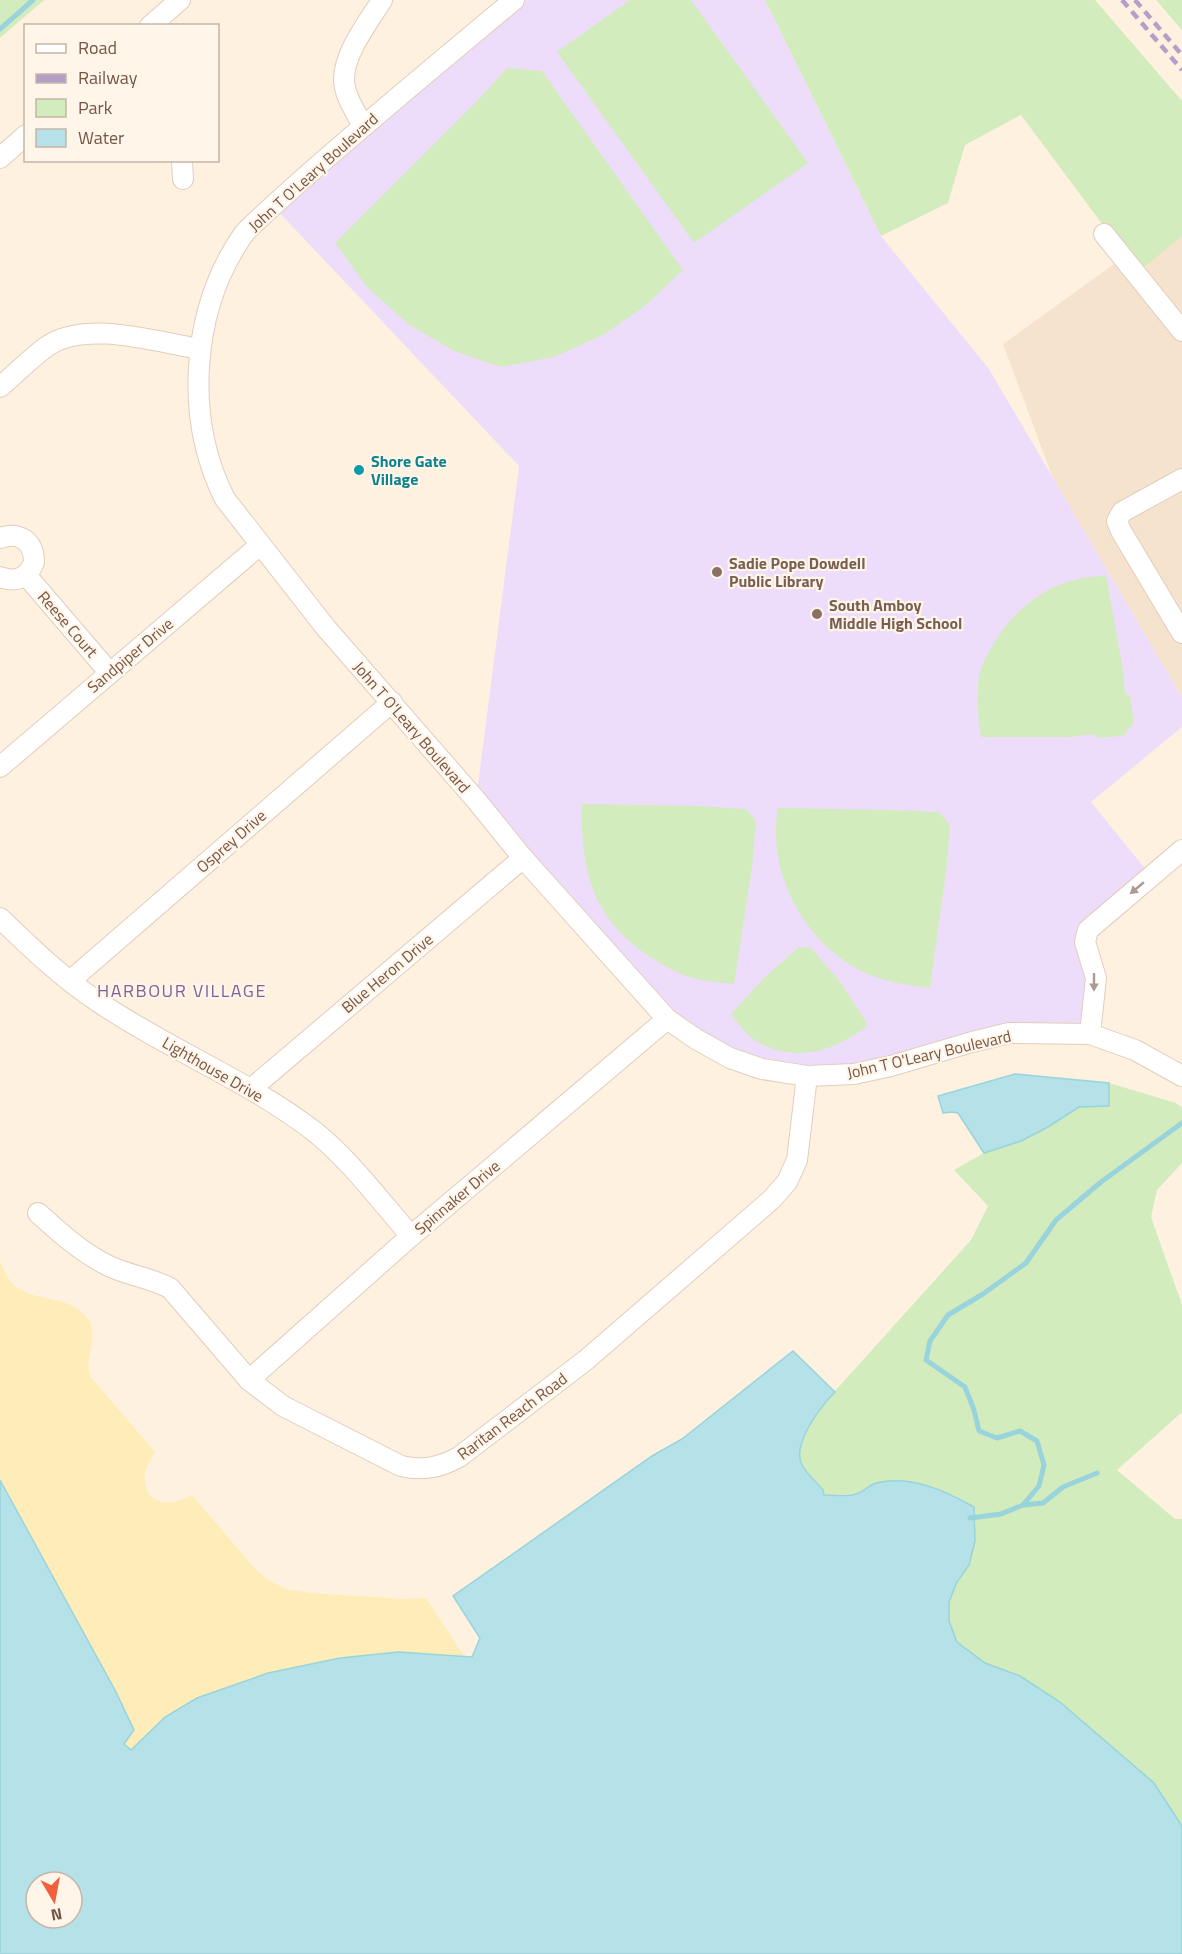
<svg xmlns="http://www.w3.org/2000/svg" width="1182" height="1954" font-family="'Titillium Web',sans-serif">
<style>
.residential{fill:#f6e3ce}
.education{fill:#eeddfa}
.green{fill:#d2ecbe}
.sand{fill:#ffedb9}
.water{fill:#b4e2e8;stroke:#99d3db;stroke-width:1.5;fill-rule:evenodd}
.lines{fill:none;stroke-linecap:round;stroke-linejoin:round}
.stream{stroke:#99d3db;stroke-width:5}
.minor-casing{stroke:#e2cdbc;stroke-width:22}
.minor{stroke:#fff;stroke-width:20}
.rail{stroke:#b39fc7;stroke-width:4.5;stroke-dasharray:9 6;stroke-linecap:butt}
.oneway{fill:#ad9a90}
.culture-dot{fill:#0f9aa8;stroke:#fff5e8;stroke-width:2}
.education-dot{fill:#8d6e63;stroke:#fff5e8;stroke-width:2}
.labels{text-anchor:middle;stroke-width:4.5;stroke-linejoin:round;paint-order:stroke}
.street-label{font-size:16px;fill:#765646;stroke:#fff5e8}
.culture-label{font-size:16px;font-weight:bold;fill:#0d838f;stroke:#fff5e8;text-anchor:start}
.education-label{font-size:16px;font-weight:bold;fill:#785e54;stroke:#fff5e8;text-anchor:start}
.neighbourhood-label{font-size:18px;letter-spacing:1.5px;fill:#85619a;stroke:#fff5e8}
</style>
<rect width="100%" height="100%" fill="#fef1e0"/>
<path class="residential" d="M1182 215V697L1052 476 1003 344Z"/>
<path class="education" d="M514 0H765L881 236 989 369 1182 697V727L1091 802 1151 876 1088 930 1090 1034 1009 1033 807 1076 696 1039 476 800 519 466 273 206Z"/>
<g class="green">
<path d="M0 0H44L0 38Z"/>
<path d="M630 0H691L808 163 694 243 557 52Z"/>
<path d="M765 0H1095L1182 101V236L1138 272 1021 115 965 145 948 203 881 236Z"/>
<path d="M1156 0H1182V30Z"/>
<path d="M507 68 542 71 683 270 645 306 603 335 554 357 501 367 454 351 408 324 367 287 335 243 478 100Z"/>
<path d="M1106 575 1123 670 1125 695H1130L1134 723 1123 736 1096 738 1095 734 1069 737H981C978 716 976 698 979 677 981 665 989 651 996 640 1014 611 1044 586 1078 579 1087 577 1097 577 1106 575Z"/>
<path d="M582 804 699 806 746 809 756 821 752 868 734 984C724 983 713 982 702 980 684 977 667 968 652 958 593 920 580 871 582 804Z"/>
<path d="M777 808 893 810 939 812 950 825 946 872 930 988C908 985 884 982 863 972 813 946 780 896 776 840 775 829 777 818 777 808Z"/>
<path d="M799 947 811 948 841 983 868 1025C834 1052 797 1063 757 1042 747 1036 738 1023 731 1014L764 978Z"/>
<path d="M1109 1083 1176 1103 1182 1108V1163L1157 1190 1151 1217 1182 1305V1412L1117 1470 1175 1519H1182V1826L1154 1783 1060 1702 1020 1676 985 1663 958 1642 949 1621V1602L957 1582 969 1565 975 1541 973 1507 873 1484 857 1494 824 1495 823 1490 800 1463V1442L826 1401 971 1240 988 1206 954 1170 984 1153 1021 1141 1048 1127 1079 1107 1108 1106Z"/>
</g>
<path class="sand" d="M0 1261C4 1270 7 1278 14 1285 35 1304 73 1293 89 1321 99 1339 84 1358 90 1376L155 1452C151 1459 146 1466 145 1474 142 1505 171 1508 192 1495L258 1572 270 1581 287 1589 310 1593 406 1599 426 1598 464 1656 398 1652 340 1658 268 1673 197 1698 165 1717 131 1750 123 1745 116 1692 0 1480Z"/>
<g class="water">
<path d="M1015 1074 1109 1083V1106L1079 1107 1048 1127 1021 1141 984 1153 958 1113 952 1112 943 1113 938 1096Z"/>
<path d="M793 1351 835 1392C821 1406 791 1445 802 1465 807 1474 816 1482 823 1490L824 1495C833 1495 847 1497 856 1494 864 1492 869 1485 876 1483 911 1475 944 1490 974 1507L975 1541 969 1565 957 1582 949 1602V1621L957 1642 985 1663 1020 1676 1060 1702 1154 1783 1182 1826V1954H0V1480L116 1692 134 1730 124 1744 131 1750 165 1717 197 1698 268 1673 340 1658 398 1652 472 1657 480 1638 453 1596 652 1456 682 1439ZM36 1882H72V1918H36Z"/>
</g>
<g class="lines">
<g class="stream">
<path d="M0 29 33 0"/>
<path d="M1023 1505 1043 1503 1063 1487 1097 1473"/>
<path d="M970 1518 1001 1514 1023 1505 1039 1486 1044 1465 1037 1441 1020 1431 997 1438 979 1431 974 1410 965 1387 926 1360 930 1341 948 1315 983 1294 1026 1263 1056 1220 1101 1182 1182 1123"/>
</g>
<defs>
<g id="minor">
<path d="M514 0C447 56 379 112 313 170 296 185 279 200 262 216 256 222 248 228 243 235 191 310 184 418 225 499L326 628 476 800 523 858 667 1019 696 1039 730 1058 762 1069 807 1076 854 1074 891 1066 972 1042 1009 1033 1090 1034 1135 1050 1182 1076"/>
<path d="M150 26 180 0"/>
<path d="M363 126C356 112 344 96 344 79 344 53 369 21 382 0"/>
<path d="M0 158 26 135"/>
<path d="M182 160 183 179"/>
<path d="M1104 234 1182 331"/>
<path d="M0 387C15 374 30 359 46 347 85 319 156 342 200 349"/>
<path d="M1182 479 1122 512 1117 521 1121 531 1182 633"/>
<path d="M0 538C19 531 34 541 34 562 28 578 16 583 0 577"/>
<path d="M26 575 109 672"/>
<path d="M0 767 260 545"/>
<path d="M0 918C31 948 61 977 97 1001 167 1049 248 1080 315 1132 350 1160 382 1203 411 1236"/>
<path d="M70 981 392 702"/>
<path d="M1090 1034 1096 978 1085 942 1088 930 1182 850"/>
<path d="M251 1089 523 858"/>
<path d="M38 1213C59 1232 80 1251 105 1264 125 1275 149 1277 170 1288L249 1380 283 1406 401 1466C422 1471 439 1468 459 1457L586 1360 771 1200 787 1182 797 1160 807 1076"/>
<path d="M249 1380 411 1236 667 1019"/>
</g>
</defs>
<use href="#minor" class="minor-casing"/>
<use href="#minor" class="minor"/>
<g class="rail">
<path d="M1122 0 1182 70"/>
<path d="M1135 0 1182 55"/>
</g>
</g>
<defs><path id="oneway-solid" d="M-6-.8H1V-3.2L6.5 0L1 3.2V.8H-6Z" transform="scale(1.5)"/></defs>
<g class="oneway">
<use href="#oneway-solid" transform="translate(1137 888) rotate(140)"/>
<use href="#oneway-solid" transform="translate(1094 982) rotate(90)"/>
</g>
<circle class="culture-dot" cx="359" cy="470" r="6"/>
<g class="education-dot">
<circle cx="717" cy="572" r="6"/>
<circle cx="817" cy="614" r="6"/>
</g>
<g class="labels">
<g class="street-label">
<text transform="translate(313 172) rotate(-42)" y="6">John T O'Leary Boulevard</text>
<text transform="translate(68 624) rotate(49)" y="6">Reese Court</text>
<text transform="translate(130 655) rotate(-40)" y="6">Sandpiper Drive</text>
<text transform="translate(412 727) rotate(49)" y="6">John T O'Leary Boulevard</text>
<text transform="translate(231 841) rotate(-41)" y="6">Osprey Drive</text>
<text transform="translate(387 973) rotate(-40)" y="6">Blue Heron Drive</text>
<text transform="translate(929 1054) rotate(-13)" y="6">John T O'Leary Boulevard</text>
<text transform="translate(213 1069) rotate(30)" y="6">Lighthouse Drive</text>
<text transform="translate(457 1197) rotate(-40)" y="6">Spinnaker Drive</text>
<text transform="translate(512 1416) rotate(-37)" y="6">Raritan Reach Road</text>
</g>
<g class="culture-label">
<text x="371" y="467">Shore Gate<tspan x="371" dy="18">Village</tspan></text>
</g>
<g class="education-label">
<text x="729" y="569">Sadie Pope Dowdell<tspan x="729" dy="18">Public Library</tspan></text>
<text x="829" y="611">South Amboy<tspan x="829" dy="18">Middle High School</tspan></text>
</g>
<g class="neighbourhood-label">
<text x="182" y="997">HARBOUR VILLAGE</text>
</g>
</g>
<rect x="24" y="24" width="195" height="138" fill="#fff5e8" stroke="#c8b5a7" stroke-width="1.5"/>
<rect x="36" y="44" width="30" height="9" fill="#ffffff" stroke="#c8b5a7" stroke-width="1.5"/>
<text x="78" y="54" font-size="18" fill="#765646">Road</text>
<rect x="36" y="74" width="30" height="9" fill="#b39fc7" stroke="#c8b5a7" stroke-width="1.5"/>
<text x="78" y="84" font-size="18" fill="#765646">Railway</text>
<rect x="36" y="99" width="30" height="18" fill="#d2ecbe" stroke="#c8b5a7" stroke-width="1.5"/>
<text x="78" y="114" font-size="18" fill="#765646">Park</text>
<rect x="36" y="129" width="30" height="18" fill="#b4e2e8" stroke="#c8b5a7" stroke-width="1.5"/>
<text x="78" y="144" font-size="18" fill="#765646">Water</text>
<g transform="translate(54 1900) rotate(170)"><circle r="28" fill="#fff5e8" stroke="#c8b5a7" stroke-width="1.5"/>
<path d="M0-4.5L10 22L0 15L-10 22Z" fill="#f15f3c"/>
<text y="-9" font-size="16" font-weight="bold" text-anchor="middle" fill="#765646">N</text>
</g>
</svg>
